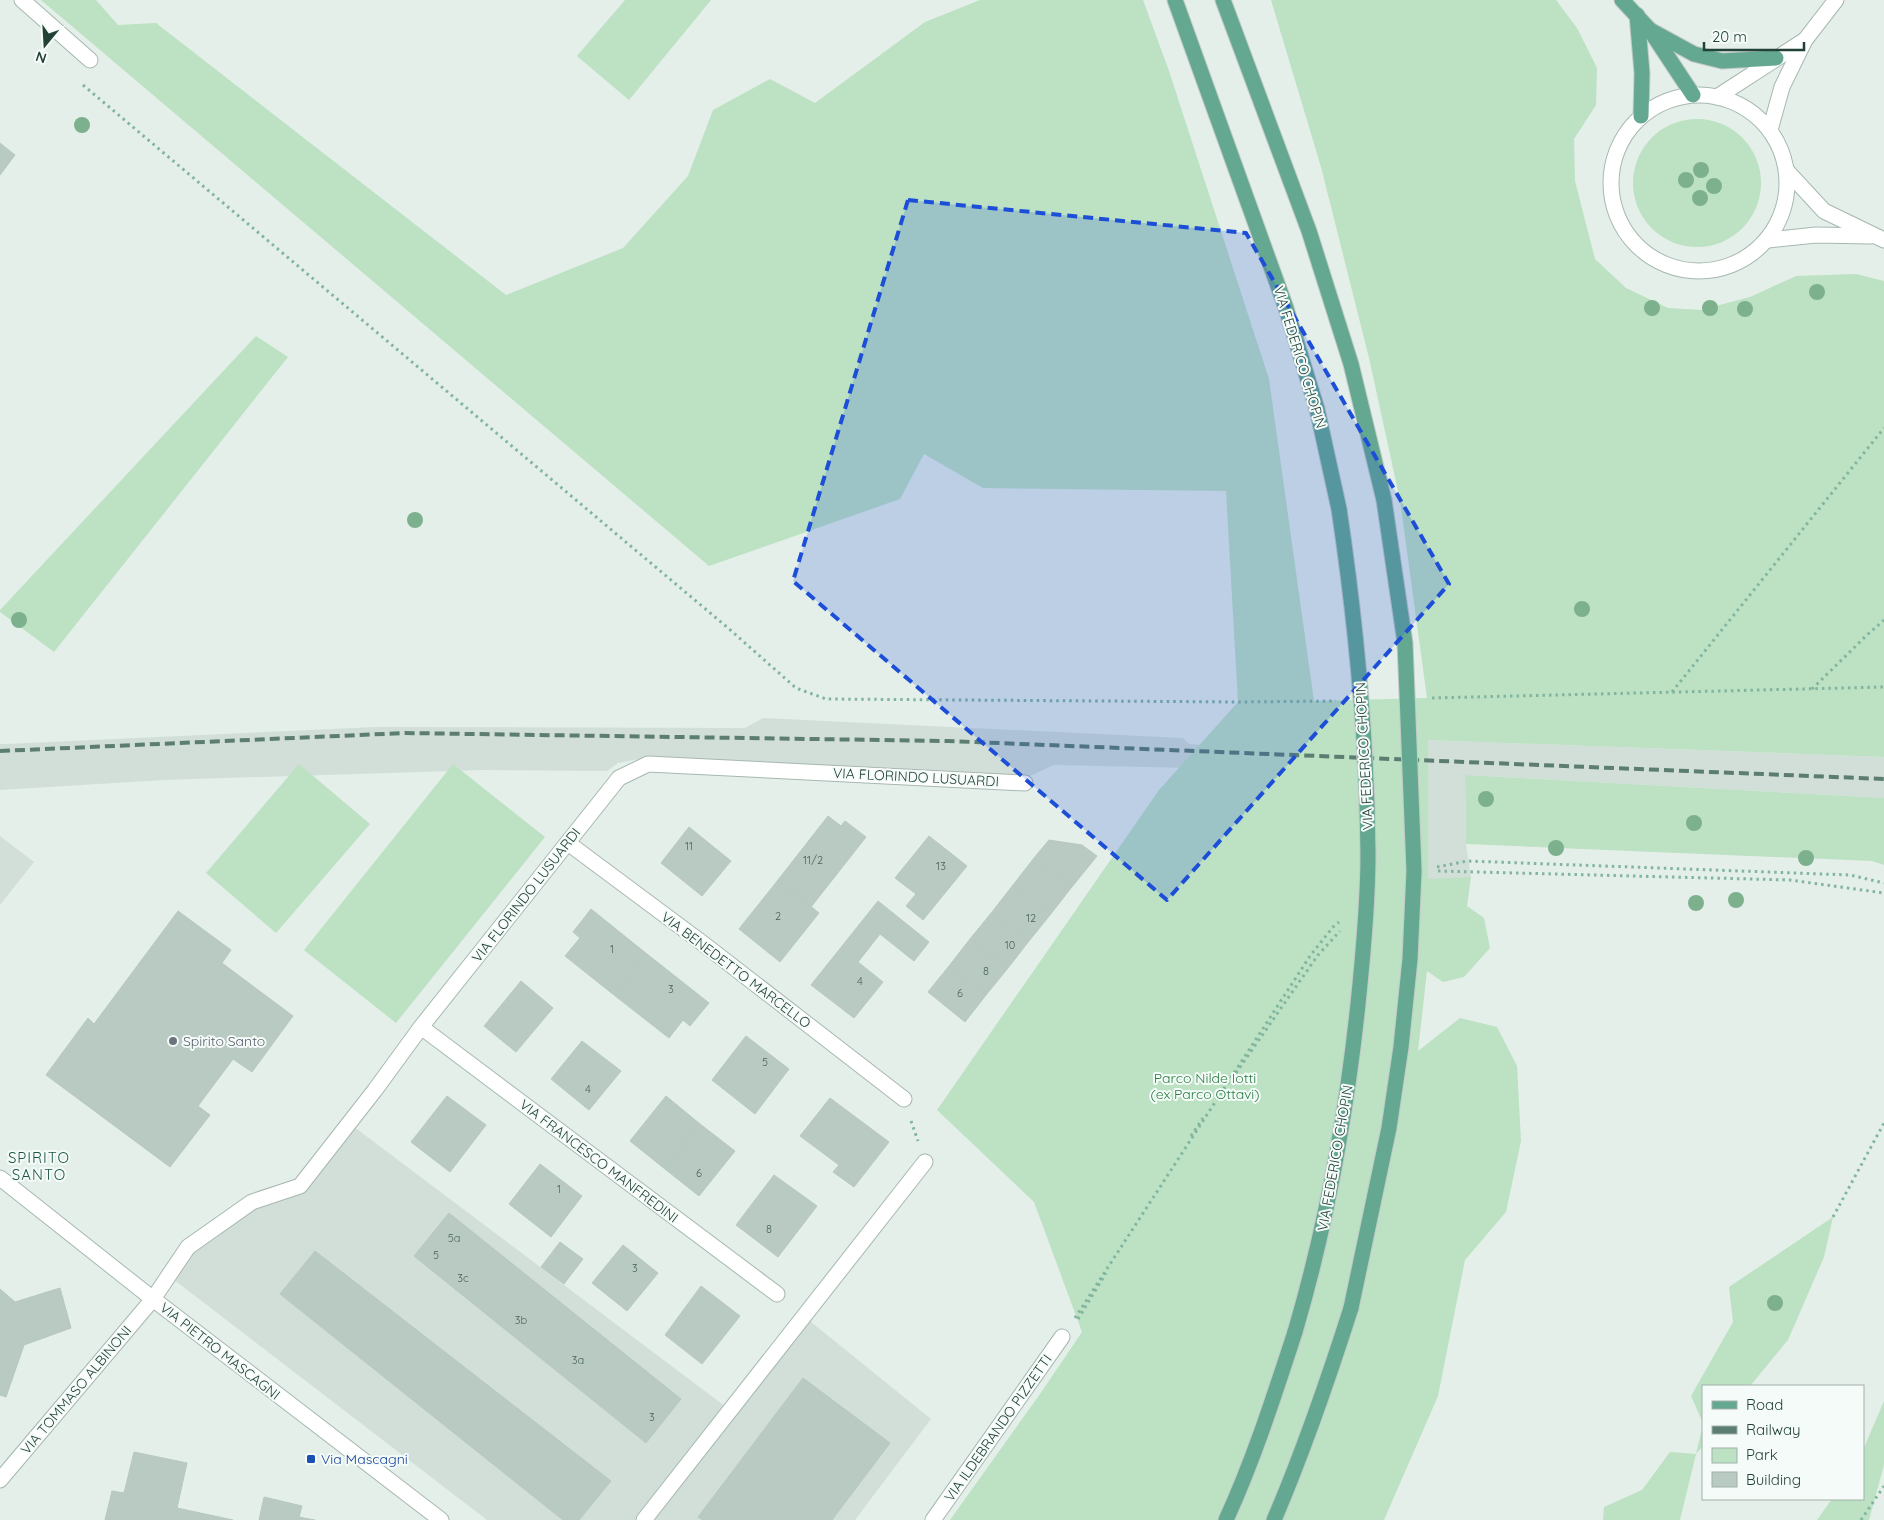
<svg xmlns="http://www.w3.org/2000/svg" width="1884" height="1520" font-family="Quicksand,sans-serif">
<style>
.built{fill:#d2dfd8}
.green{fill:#bce1c3}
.building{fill:#b9cac2;stroke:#b6c9bf}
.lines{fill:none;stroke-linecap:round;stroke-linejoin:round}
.minor-casing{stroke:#a6b8b0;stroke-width:17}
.major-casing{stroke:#c1cac7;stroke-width:17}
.path{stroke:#82b5a0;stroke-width:3;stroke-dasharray:2.5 4;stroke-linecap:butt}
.minor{stroke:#fff;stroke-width:15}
.major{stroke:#65a891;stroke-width:15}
.rail{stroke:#5c7e72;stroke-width:4;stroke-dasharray:10 5;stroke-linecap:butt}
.major-bridge-casing{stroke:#c1cac7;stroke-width:17;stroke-linecap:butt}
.major-bridge{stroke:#65a891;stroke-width:15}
.tree{fill:#7db08d}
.marked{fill:#1d4ed8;fill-opacity:0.2;stroke:#1d4ed8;stroke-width:4;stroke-dasharray:10 6;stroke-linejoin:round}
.worship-dot{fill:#6b7280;stroke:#f5fbf8;stroke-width:2}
.transit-dot{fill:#1a4fb4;stroke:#f5fbf8;stroke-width:2}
.labels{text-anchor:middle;stroke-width:4;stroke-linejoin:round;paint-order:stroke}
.number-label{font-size:11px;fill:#48645a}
.street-label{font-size:14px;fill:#224237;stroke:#f5fbf8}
.worship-label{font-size:14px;fill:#5b616d;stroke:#f5fbf8;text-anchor:start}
.park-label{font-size:14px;fill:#287d41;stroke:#f5fbf8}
.transit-label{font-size:14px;fill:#164399;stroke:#f5fbf8;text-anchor:start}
.neighbourhood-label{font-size:15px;letter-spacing:1px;fill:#1c5643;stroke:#f5fbf8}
</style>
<rect width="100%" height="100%" fill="#e4efe9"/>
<g class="built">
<path d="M763 718 1183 738 1189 744 1215 746 1334 771 1054 765 1030 776 644 758 618 763 607 771 483 770 164 780 0 790V744H6L376 727 745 728Z"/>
<path d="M1428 740 1884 757V798L1465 775 1466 844 1471 877 1428 880Z"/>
<path d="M0 836 34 862 0 905Z"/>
<path d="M349 1123 730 1410 805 1317 931 1419 855 1520H487L169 1276 188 1247 252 1202 300 1186Z"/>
</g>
<g class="green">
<path d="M41 0H96L118 25 156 23 506 295 623 248 688 176 713 110 770 79 815 103 925 22 980 0H1143L1169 71 1269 379 1314 701 1427 698 1400 500 1369 358 1321 167 1271 0H1556L1577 28 1597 68 1596 105 1574 139 1575 181 1595 259 1626 288 1668 308 1701 310 1750 297 1796 276 1856 274 1884 281V757L1428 740V879L1471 877 1467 906 1484 918 1490 948 1464 977 1443 982 1427 971 1418 1051 1460 1018 1497 1027 1517 1066 1521 1141 1506 1212 1465 1260 1438 1396 1384 1520H950L1040 1394 1082 1332 1034 1202 937 1110 1159 790 1238 702 1226 491 983 488 924 454 900 499 709 566Z"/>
<path d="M625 0H711L629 100 577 56Z"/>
<circle cx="1697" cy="183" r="64"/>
<path d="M256 336 288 357 54 652 0 612V610Z"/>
<path d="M299 764 370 824 276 933 206 873Z"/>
<path d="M453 764 545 837 396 1023 304 950Z"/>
<path d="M1465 775 1884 798V865L1872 861 1466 844Z"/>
<path d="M1833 1217 1824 1257 1788 1340 1750 1386H1703V1423L1691 1396 1733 1322 1729 1287Z"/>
<path d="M1884 1401V1465L1869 1520H1817L1832 1499H1863V1450Z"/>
<path d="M1703 1425V1446L1696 1454 1680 1520H1603L1604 1507 1642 1490 1670 1452 1696 1454Z"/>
</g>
<g class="building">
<path d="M0 143 15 155 0 175Z"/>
<path d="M828 816 841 826 845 821 866 837 811 907 778 880Z"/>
<path d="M689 827 731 861 702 896 661 863Z"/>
<path d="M929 836 967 866 923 920 906 906 916 894 895 878Z"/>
<path d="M1049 840 1082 845 1097 856 1071 888 1034 858Z"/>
<path d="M1034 858 1071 888 1050 915 1013 885Z"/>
<path d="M778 880 819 913 780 962 739 929Z"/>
<path d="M1013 885 1050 915 1029 941 992 912Z"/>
<path d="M878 901 929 942 914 961 880 934 858 962 883 982 854 1018 811 985Z"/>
<path d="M591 909 647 954 614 995 565 956 580 938 573 932Z"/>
<path d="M178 911 231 950 222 963 293 1016 252 1072 233 1059 198 1106 210 1115 170 1167 46 1075 88 1018 94 1024Z"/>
<path d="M992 912 1029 941 1008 968 970 939Z"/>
<path d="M970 939 1008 968 986 995 949 966Z"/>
<path d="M647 954 709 1003 690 1026 683 1020 669 1038 614 995Z"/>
<path d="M949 966 986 995 965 1022 928 992Z"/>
<path d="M521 981 553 1008 516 1052 484 1026Z"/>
<path d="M746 1036 789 1069 755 1114 712 1080Z"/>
<path d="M582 1041 621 1071 589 1110 551 1079Z"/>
<path d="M447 1096 486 1125 450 1172 411 1142Z"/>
<path d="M666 1096 700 1124 665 1169 630 1141Z"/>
<path d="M830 1098 889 1142 854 1187 833 1172 839 1165 800 1136Z"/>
<path d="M700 1124 735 1151 699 1196 665 1169Z"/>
<path d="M540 1164 582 1196 551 1237 509 1204Z"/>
<path d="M774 1175 817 1206 778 1257 736 1225Z"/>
<path d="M449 1213 681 1399 646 1443 414 1256Z"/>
<path d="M560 1242 583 1259 564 1284 541 1267Z"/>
<path d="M623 1245 658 1273 627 1311 592 1283Z"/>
<path d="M315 1251 611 1481 579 1520H563L280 1294Z"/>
<path d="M701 1286 740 1316 702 1364 665 1335Z"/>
<path d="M60 1288 71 1328 24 1345 6 1397 0 1395V1289L15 1302Z"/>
<path d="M803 1378 890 1443 832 1520H703L698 1517Z"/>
<path d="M134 1452 187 1463 177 1508 233 1520H105L112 1491 124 1493Z"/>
<path d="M264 1497 302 1506 299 1517 315 1520H259Z"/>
</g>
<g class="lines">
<defs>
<g id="minor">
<path d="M22 0 90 60"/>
<circle cx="1699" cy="183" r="88"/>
<path d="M1717 97 1805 40"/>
<path d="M1770 130 1782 87 1805 40 1836 0"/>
<path d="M1787 171 1824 211 1884 240"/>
<path d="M1768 240 1816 235 1871 236"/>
<path d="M568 843 705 945 904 1099"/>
<path d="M421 1027 777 1294"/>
<path d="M0 1178 153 1299 441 1520"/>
<path d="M0 1480 153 1299 188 1247 252 1202 300 1186 375 1090 421 1027 619 778 648 764 1025 783"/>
<path d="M644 1520 925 1162"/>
<path d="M933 1520 1062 1337"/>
</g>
<g id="major">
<path d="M1175 0 1286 308 1317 409 1339 509"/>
<path d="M1223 0 1309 231 1351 364 1384 500"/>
<path d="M1622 0 1650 30 1693 95"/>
<path d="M1637 15 1642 73 1641 116"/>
<path d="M1650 30 1694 54 1722 61 1776 58"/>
<path d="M1226 1520C1254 1459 1274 1396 1295 1332"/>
<path d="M1274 1520C1304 1450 1328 1380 1351 1308"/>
</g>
</defs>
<use href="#minor" class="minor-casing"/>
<use href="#major" class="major-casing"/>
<g class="path">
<path d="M83 85 728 628 796 688 826 699 1238 702 1336 701"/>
<path d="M1812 689 1867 635 1884 620"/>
<path d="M1672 692 1884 428"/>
<path d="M1432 698 1884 687"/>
<path d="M1437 867 1467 861 1850 875 1884 883"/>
<path d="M1438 871 1790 880 1884 893"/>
<path d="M1236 1073 1318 955 1340 931"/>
<path d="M911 1121 918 1141"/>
<path d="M1191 1136 1203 1118"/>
<path d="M1833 1217 1884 1123"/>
<path d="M1075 1318 1310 956 1333 927 1339 922"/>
<path d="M1078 1319 1106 1273"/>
<path d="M1861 1520 1884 1486"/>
</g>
<use href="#minor" class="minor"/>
<use href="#major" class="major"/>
<path class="rail" d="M0 751 405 733 948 741 1884 779"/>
<defs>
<g id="major-bridge">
<path d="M1351 1308 1389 1128 1401 1047 1410 959 1414 871 1405 643 1384 500"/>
<path d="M1295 1332C1327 1223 1346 1118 1358 1004 1363 956 1368 902 1368 854 1367 738 1356 623 1339 509"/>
</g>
</defs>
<use href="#major-bridge" class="major-bridge-casing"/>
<use href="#major-bridge" class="major-bridge"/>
</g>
<g class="tree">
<circle cx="82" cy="125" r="8"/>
<circle cx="1701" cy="170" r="8"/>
<circle cx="1686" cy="180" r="8"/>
<circle cx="1714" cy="186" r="8"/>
<circle cx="1700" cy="198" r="8"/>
<circle cx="1817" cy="292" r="8"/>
<circle cx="1652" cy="308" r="8"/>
<circle cx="1710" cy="308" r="8"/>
<circle cx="1745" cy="309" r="8"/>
<circle cx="415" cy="520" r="8"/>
<circle cx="1582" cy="609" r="8"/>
<circle cx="19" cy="620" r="8"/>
<circle cx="1486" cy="799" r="8"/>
<circle cx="1694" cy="823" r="8"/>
<circle cx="1556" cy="848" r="8"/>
<circle cx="1806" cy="858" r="8"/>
<circle cx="1736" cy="900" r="8"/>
<circle cx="1696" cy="903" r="8"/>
<circle cx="1775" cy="1303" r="8"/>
</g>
<path class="marked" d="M908 200 1246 233 1449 584 1167 900 793 581Z"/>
<circle class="worship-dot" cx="173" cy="1041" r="5"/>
<rect class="transit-dot" x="306" y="1454" width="10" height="10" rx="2.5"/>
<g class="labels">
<g class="number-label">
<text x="689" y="850">11</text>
<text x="813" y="864">11/2</text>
<text x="941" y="870">13</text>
<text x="778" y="920">2</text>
<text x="1031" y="922">12</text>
<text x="1010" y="949">10</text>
<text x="612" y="953">1</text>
<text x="986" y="975">8</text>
<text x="860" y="985">4</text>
<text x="671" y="993">3</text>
<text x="960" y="997">6</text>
<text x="765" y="1066">5</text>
<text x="588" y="1093">4</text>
<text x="699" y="1177">6</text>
<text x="559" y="1193">1</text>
<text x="769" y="1233">8</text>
<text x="454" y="1242">5a</text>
<text x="436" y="1259">5</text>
<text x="635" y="1272">3</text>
<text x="463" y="1282">3c</text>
<text x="521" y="1324">3b</text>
<text x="578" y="1364">3a</text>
<text x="652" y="1421">3</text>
</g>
<g class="street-label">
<text transform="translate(1300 357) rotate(73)" y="5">VIA FEDERICO CHOPIN</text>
<text transform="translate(1364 756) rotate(-93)" y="5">VIA FEDERICO CHOPIN</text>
<text transform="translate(916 777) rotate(3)" y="5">VIA FLORINDO LUSUARDI</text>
<text transform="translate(526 895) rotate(-52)" y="5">VIA FLORINDO LUSUARDI</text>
<text transform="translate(736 970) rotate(37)" y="5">VIA BENEDETTO MARCELLO</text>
<text transform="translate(1335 1158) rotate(-80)" y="5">VIA FEDERICO CHOPIN</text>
<text transform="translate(599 1161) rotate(37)" y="5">VIA FRANCESCO MANFREDINI</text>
<text transform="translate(220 1351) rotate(38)" y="5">VIA PIETRO MASCAGNI</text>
<text transform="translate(76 1390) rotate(-50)" y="5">VIA TOMMASO ALBINONI</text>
<text transform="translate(998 1428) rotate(-55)" y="5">VIA ILDEBRANDO PIZZETTI</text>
</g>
<g class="worship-label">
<text x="183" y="1046">Spirito Santo</text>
</g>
<g class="park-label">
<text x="1205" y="1083">Parco Nilde Iotti<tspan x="1205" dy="16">(ex Parco Ottavi)</tspan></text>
</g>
<g class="transit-label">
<text x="321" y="1464">Via Mascagni</text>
</g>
<g class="neighbourhood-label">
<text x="39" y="1163">SPIRITO<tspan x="39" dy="17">SANTO</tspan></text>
</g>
</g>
<rect x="1702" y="1385" width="162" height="115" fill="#f5fbf8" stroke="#a1b1ab"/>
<rect x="1712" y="1401" width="25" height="8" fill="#65a891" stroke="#a1b1ab"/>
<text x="1746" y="1410" font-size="15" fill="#224237">Road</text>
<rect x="1712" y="1426" width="25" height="8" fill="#5c7e72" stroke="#a1b1ab"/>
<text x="1746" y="1435" font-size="15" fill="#224237">Railway</text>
<rect x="1712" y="1448" width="25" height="15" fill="#bce1c3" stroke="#a1b1ab"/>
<text x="1746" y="1460" font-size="15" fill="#224237">Park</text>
<rect x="1712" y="1472" width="25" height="15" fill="#b9cac2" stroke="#a1b1ab"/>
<text x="1746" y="1485" font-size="15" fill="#224237">Building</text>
<g transform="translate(45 45) rotate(198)" stroke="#f5fbf8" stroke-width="4" paint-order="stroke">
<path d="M0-4L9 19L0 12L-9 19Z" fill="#224237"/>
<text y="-8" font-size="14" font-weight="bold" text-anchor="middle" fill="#224237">N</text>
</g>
<path d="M1704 42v8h100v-8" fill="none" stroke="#224237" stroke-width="2.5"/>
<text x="1712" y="42" font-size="15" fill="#224237" stroke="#f5fbf8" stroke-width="4" paint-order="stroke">20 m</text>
</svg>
